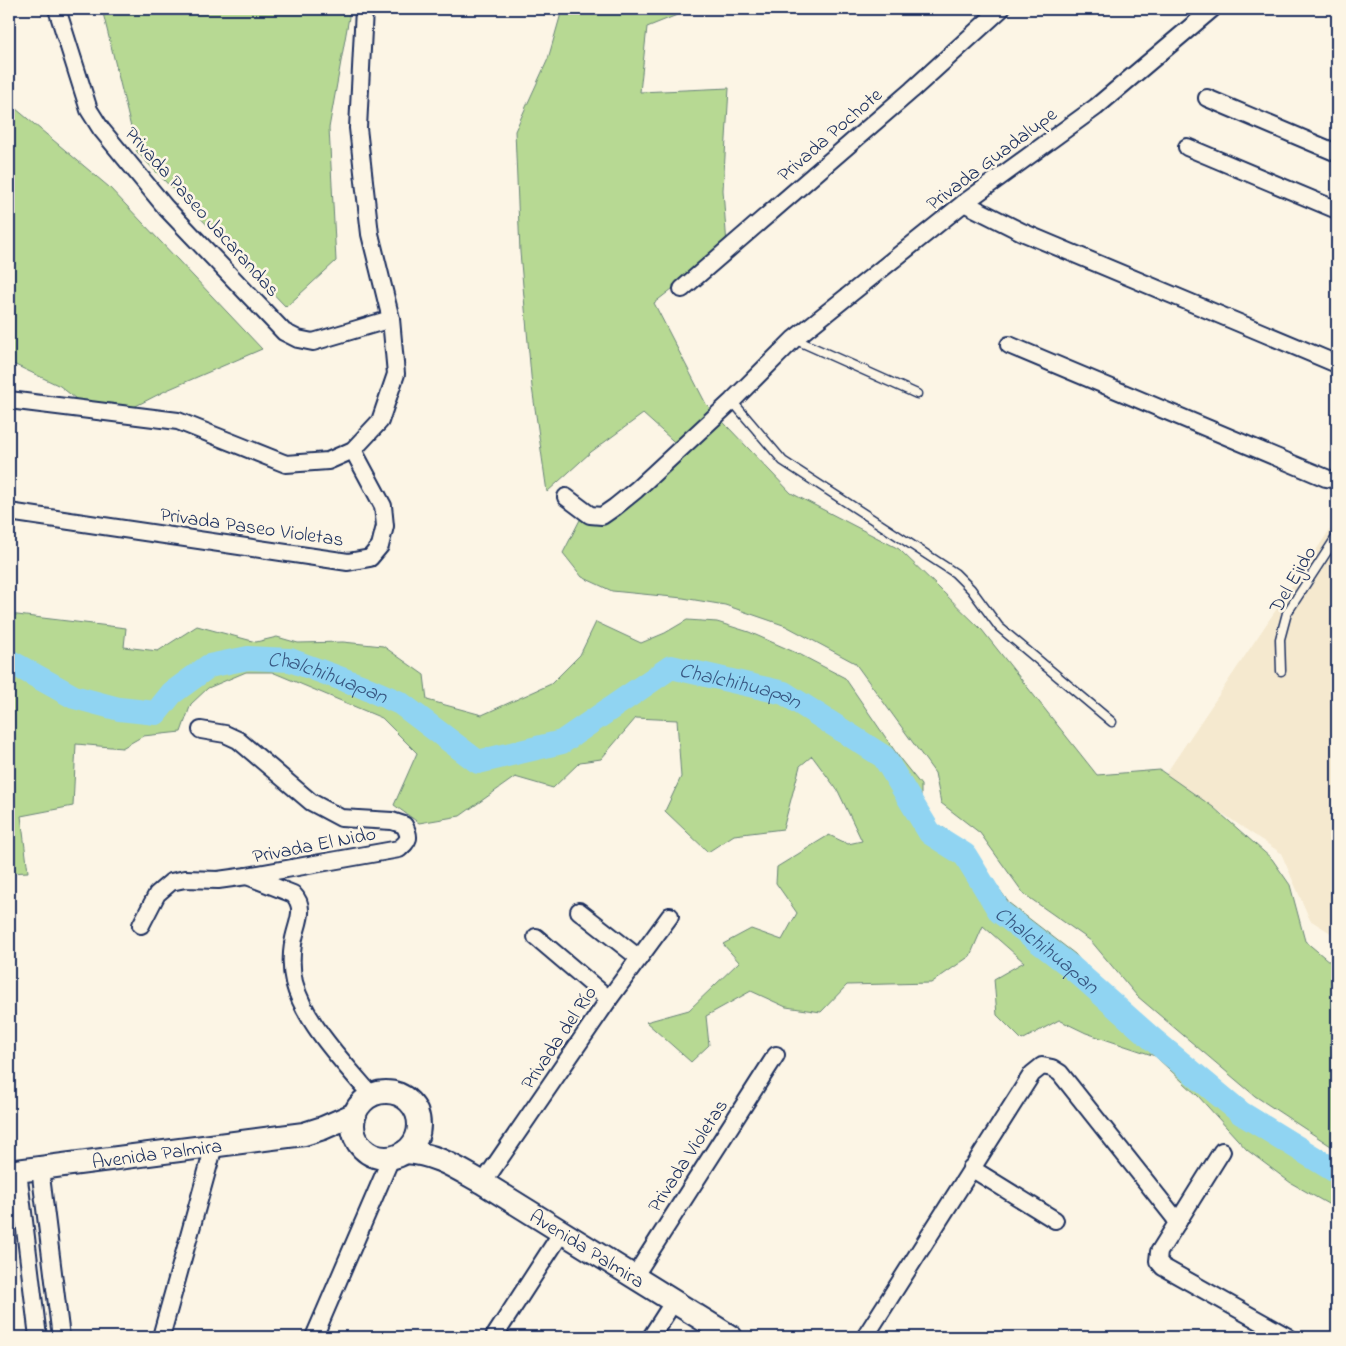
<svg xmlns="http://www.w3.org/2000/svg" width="1346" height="1346" font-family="'Indie Flower',sans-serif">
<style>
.built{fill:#f5e9cf}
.green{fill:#b7d993;stroke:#698478}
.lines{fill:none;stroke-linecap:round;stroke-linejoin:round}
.river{stroke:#90d4f2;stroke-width:24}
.service-casing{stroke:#1b2f5e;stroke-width:11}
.minor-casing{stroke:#1b2f5e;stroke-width:20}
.secondary-casing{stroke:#1b2f5e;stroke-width:26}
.service{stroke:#fcf5e5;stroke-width:8}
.minor{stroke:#fcf5e5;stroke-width:16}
.secondary{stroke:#fcf5e5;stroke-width:22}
.labels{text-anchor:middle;stroke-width:5;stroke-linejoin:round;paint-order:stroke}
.street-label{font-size:20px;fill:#1b2f5e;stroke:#fcf5e5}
.water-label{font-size:21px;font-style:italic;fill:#385883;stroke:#fcf5e5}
</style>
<rect width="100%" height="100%" fill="#fcf5e5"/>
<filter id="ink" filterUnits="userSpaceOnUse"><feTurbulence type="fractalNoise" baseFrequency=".02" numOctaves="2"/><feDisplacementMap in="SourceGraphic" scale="10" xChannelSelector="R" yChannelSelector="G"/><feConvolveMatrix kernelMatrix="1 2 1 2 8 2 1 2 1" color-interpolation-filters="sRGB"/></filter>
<g filter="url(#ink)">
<path class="built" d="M1337 519V937L1310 920 1281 853 1165 775Z"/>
<g class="green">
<path d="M102 9H348L349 17 329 128 336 261 286 307 137 152Z"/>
<path d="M560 9H692L647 27 640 92 729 88 723 190 727 246 654 303 706 404 791 493 899 549 982 630 1097 775 1160 770 1213 807 1272 859 1290 885 1305 941 1330 962 1337 955V1150L1255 1096 1137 996 1091 941 1024 894 980 833 941 803 935 773 855 663 786 626 725 605 683 598 612 591 582 577 563 553 586 508 611 515 681 448 643 414 591 452 547 492 532 387 520 252 515 131 548 59 560 17Z"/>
<path d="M9 103 109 187 262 349 167 390 128 410 86 407 60 386 9 362Z"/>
<path d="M9 614 126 628 124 647 158 651 197 626 256 642 277 637 298 643 343 642 383 646 424 675 427 700 482 715 551 684 580 655 596 622 641 643 665 633 687 620 717 622 749 632 801 655 845 678 901 760 921 785V804L927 819 944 828 971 849 1009 903 1075 954 1109 996 1127 1011 1150 1037 1183 1058 1208 1085 1281 1145 1337 1183V1209L1291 1183 1247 1150 1198 1096 1155 1056 1086 1033 1059 1020 1022 1040 997 1015 994 979 1024 962 983 926 970 956 931 983 847 985 821 1012 786 1007 751 991 706 1016 709 1045 691 1062 646 1022 689 1010 739 962 723 944 751 929 782 940 797 913 776 883 777 867 829 835 848 844 862 841 838 791 812 756 800 766 783 829 734 835 708 852 665 811 681 777 677 720 636 718 601 759 580 762 553 788 515 777 460 816 419 823 394 805 417 753 382 718 272 672H246L208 688 191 704 181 732 143 736 122 748 76 744 73 806 21 816 28 872 9 873Z"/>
</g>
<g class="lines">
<path class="river" id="s1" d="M9 661 74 697 119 709 156 713 172 693 209 666 248 658 290 660 361 686 400 703 478 762 562 742 671 667 784 693 884 757 930 833 965 855 1000 912 1070 966 1150 1037 1241 1113 1337 1172"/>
<defs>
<g id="service">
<path d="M794 339 917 394"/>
<path d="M732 401 783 461 955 573 971 589 999 627 1112 722"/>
<path d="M1281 671 1280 639 1287 613 1337 536"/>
</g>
<g id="minor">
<path d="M57 9 89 110 101 129 166 208 284 332 298 339 313 342 391 319"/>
<path d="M1207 98 1337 153"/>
<path d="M1187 147 1337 210"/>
<path d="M964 203 1022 232 1337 364"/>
<path d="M682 289 912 90 1001 9"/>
<path d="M1009 345 1326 478 1337 480"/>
<path d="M9 400 178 421 286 464 328 461 353 450 380 421 396 374 391 319 370 234 358 128 364 9"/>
<path d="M566 497 590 515 602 516 615 507 636 490 732 401 794 339 964 203 1096 107 1212 9"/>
<path d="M9 512 348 562 370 558 380 546 385 526 383 506 353 450"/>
<path d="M247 876 293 894C308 909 295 926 293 944 291 957 291 969 294 982 304 1022 345 1064 371 1095"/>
<path d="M579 911 639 958"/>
<path d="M141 925 157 894 171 882 185 879 218 880 247 876 399 849C409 840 411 838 404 825L392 821 341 818 311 802 238 740 225 734 201 730"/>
<path d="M536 937 609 999"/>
<path d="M1222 1151 1159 1252 1158 1261 1163 1267 1288 1337"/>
<path d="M40 1168 61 1337"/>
<path d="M971 1168 1055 1220"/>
<path d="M18 1171 38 1337"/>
<path d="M483 1183 609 999 670 916"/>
<path d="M634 1277 776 1055"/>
<path d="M161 1337 214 1146"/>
<path d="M314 1337 391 1158"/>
<path d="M494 1337 562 1232"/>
<path d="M651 1337 674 1301"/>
<path d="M865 1337 1032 1074 1042 1066 1052 1068 1060 1073 1178 1222"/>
</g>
<g id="secondary">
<circle cx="386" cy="1125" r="33"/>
<path id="s2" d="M405 1152C437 1154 456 1168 483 1183L731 1337"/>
<path id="s3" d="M9 1172 304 1134 323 1128 355 1114"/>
</g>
</defs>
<use href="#service" class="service-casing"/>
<use href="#minor" class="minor-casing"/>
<use href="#secondary" class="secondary-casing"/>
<use href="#service" class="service"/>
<use href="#minor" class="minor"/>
<use href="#secondary" class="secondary"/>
</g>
</g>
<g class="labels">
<g class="street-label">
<text transform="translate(829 134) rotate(-41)" y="7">Privada Pochote</text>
<text transform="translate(991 158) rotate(-37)" y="7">Privada Guadalupe</text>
<text transform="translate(203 211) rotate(48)" y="7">Privada Paseo Jacarandas</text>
<text transform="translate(252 526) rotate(8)" y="7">Privada Paseo Violetas</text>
<text transform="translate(1292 579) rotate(-60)" y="7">Del Ejido</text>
<text transform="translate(314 844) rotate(-11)" y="7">Privada El Nido</text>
<text transform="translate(558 1037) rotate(-56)" y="7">Privada del Río</text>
<text dy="7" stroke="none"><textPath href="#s3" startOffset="149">Avenida Palmira</textPath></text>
<text transform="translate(687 1155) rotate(-57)" y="7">Privada Violetas</text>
<text dy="7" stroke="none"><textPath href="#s2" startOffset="208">Avenida Palmira</textPath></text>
</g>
<g class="water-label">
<text dy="7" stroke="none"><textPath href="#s1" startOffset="352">Chalchihuapan</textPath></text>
<text dy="7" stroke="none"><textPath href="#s1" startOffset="818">Chalchihuapan</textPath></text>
<text dy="7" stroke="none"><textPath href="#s1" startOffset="1238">Chalchihuapan</textPath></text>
</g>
</g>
<rect width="1346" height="1346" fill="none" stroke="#fcf5e5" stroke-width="30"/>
<rect x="15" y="15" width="1316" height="1316" fill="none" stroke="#1b2f5e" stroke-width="2" filter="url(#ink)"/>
</svg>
